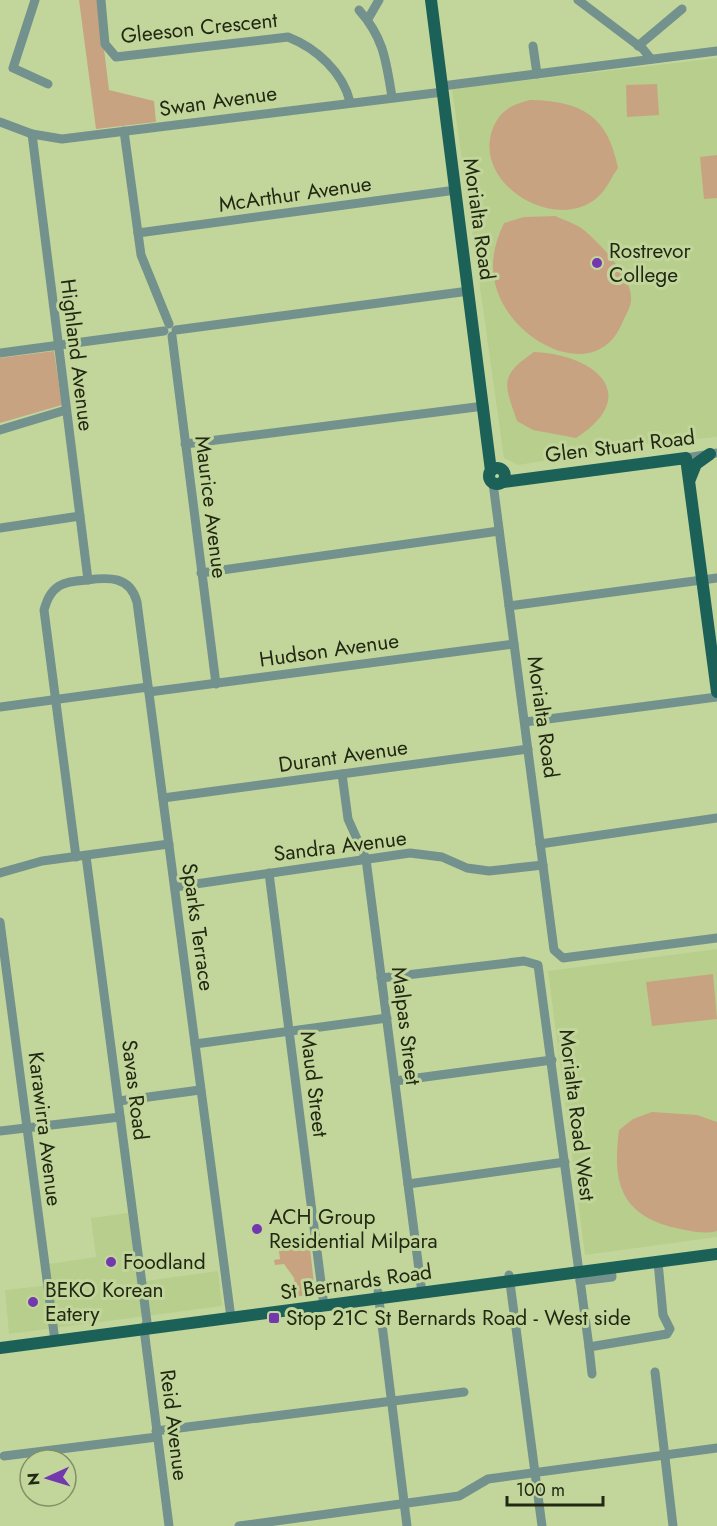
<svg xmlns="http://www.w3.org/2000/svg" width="717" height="1526" font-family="Jost,sans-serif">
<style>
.built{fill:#b8ce8d}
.green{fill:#c8a382}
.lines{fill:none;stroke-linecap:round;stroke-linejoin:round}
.minor{stroke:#73928d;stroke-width:9}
.major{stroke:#1c6158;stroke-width:12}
.poi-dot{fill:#7438ae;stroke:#c2d69c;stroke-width:2}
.labels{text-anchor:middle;stroke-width:6;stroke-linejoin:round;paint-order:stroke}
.street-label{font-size:21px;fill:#222913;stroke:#c2d69c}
.poi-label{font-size:21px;fill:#222913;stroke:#c2d69c;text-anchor:start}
</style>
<rect width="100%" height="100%" fill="#c2d69c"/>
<g class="built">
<path d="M717 58V437L639 445 518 465 504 458 452 89Z"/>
<path d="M717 949V1237L585 1255 548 971Z"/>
<path d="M128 1213 138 1282 218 1271 222 1306 9 1334 5 1290 51 1285 49 1264 96 1257 91 1218Z"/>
</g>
<g class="green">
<path d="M79 0H98L109 90 154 101 156 122 96 129Z"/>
<path d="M657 84 659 115 627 117 626 85Z"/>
<path d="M530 100C582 101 608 116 618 168 612 176 607 188 600 195 560 235 477 188 491 134 494 124 499 114 509 108 515 104 523 102 530 100Z"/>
<path d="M717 155V198L704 199 700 157Z"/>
<path d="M555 216C564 220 576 224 584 230 600 244 633 277 631 300 631 306 626 315 623 321 600 380 531 350 506 309 488 280 490 252 504 223L524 217Z"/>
<path d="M54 351 62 405 0 423V358Z"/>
<path d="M534 352C593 354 644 394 576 438L533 430 517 421C504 383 499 376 534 352Z"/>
<path d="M713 974 717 1019 652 1026 646 982Z"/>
<path d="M652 1112 697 1115 717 1122V1231C702 1235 686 1230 671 1227 618 1212 613 1179 619 1130L633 1119Z"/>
<path d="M309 1239 315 1293 296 1297 294 1278 284 1264 275 1265 274 1260 280 1259 278 1244Z"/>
</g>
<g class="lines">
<g class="minor">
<path d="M35 0 13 68 48 84"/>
<path d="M101 0 105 44 116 57 288 37C316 48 343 72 350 102"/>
<path d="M578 0 643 49 651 59"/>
<path d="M359 10C384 38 386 61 392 97"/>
<path d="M368 19 379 0"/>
<path d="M533 46 537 74"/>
<path d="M638 46 682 9"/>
<path d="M442 86 717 51"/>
<path d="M0 122 32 134 62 139 443 92"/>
<path d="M124 131 141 255 169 324"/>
<path d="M32 134 88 580"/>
<path d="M138 233 456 190"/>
<path d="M176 330 469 291"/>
<path d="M172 336 216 684"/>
<path d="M0 353 164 331"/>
<path d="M0 430 66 410"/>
<path d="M185 444 484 406"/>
<path d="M686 458 717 453"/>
<path d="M493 483 554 950 563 958 717 938"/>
<path d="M0 528 80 516"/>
<path d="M201 573 499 531"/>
<path d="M509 606 717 578"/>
<path d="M149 692 514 644"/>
<path d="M0 707 148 687"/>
<path d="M525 722 717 697"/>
<path d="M342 774 348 819 366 859 422 1293"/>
<path d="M163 798 528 749"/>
<path d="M540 844 717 818"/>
<path d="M86 856 147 1322 144 1329 169 1526"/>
<path d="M76 857 44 610C47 600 50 592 59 586 67 581 77 581 87 580 109 577 130 576 137 602L231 1318"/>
<path d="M0 873 42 861 169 844"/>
<path d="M269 873 324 1306"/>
<path d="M175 887 410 853 442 857 467 868 489 871 543 865"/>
<path d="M0 922 55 1341"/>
<path d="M381 978 524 961 538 965 589 1347 667 1334 670 1329 663 1315 658 1262"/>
<path d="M195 1044 387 1018"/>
<path d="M395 1081 552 1060"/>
<path d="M119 1101 200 1090"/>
<path d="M0 1131 120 1117"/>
<path d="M408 1184 565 1162"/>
<path d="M509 1275 542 1526"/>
<path d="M580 1281 612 1277 611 1268"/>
<path d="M378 1292 407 1526"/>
<path d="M589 1347 592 1374"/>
<path d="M655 1372 673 1526"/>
<path d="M156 1431 464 1392"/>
<path d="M4 1456 157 1437"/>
<path d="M239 1526 459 1496 488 1479 717 1448"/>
</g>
<g class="major">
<path d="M431 0 491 471"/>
<circle cx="497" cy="476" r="8"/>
<path d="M690 479 696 464 710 454"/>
<path d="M503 482 686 458 717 692"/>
<path d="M0 1348 717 1254"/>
</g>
</g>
<g class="poi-dot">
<circle cx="597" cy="263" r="6"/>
<circle cx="257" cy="1229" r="6"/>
<circle cx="111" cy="1262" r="6"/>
<circle cx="33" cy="1302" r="6"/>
<rect x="268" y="1312" width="12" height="12" rx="3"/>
</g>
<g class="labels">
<g class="street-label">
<text transform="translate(199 28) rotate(-6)" y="7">Gleeson Crescent</text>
<text transform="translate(218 101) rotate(-8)" y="7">Swan Avenue</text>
<text transform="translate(295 194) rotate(-8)" y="7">McArthur Avenue</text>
<text transform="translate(479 219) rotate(82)" y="7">Morialta Road</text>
<text transform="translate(77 355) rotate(83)" y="7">Highland Avenue</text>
<text transform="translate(620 446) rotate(-7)" y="7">Glen Stuart Road</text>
<text transform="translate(211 507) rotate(83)" y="7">Maurice Avenue</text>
<text transform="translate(329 650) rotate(-8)" y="7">Hudson Avenue</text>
<text transform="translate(543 717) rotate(82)" y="7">Morialta Road</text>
<text transform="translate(343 756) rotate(-8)" y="7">Durant Avenue</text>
<text transform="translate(340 846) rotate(-7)" y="7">Sandra Avenue</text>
<text transform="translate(198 927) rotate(82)" y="7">Sparks Terrace</text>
<text transform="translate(406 1026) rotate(83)" y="7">Malpas Street</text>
<text transform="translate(314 1084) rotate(83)" y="7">Maud Street</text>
<text transform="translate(135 1090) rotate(83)" y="7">Savas Road</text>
<text transform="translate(577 1115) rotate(83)" y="7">Morialta Road West</text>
<text transform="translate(45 1129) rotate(83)" y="7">Karawirra Avenue</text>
<text transform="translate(356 1282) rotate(-8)" y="7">St Bernards Road</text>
<text transform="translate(174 1425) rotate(83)" y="7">Reid Avenue</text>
</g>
<g class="poi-label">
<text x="609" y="258">Rostrevor<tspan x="609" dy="24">College</tspan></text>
<text x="269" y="1224">ACH Group<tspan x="269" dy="24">Residential Milpara</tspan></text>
<text x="123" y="1269">Foodland</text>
<text x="45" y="1297">BEKO Korean<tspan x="45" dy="24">Eatery</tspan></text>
<text x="286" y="1325">Stop 21C St Bernards Road - West side</text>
</g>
</g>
<g transform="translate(48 1478) rotate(266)"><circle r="28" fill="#c2d69c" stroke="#829165" stroke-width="1.5"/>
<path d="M0-4.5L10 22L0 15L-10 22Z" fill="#7438ae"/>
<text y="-9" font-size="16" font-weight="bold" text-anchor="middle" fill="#222913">N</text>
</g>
<path d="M507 1496v9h96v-9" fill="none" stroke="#222913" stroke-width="3"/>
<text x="516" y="1496" font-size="18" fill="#222913" stroke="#c2d69c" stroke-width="4.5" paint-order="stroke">100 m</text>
</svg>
